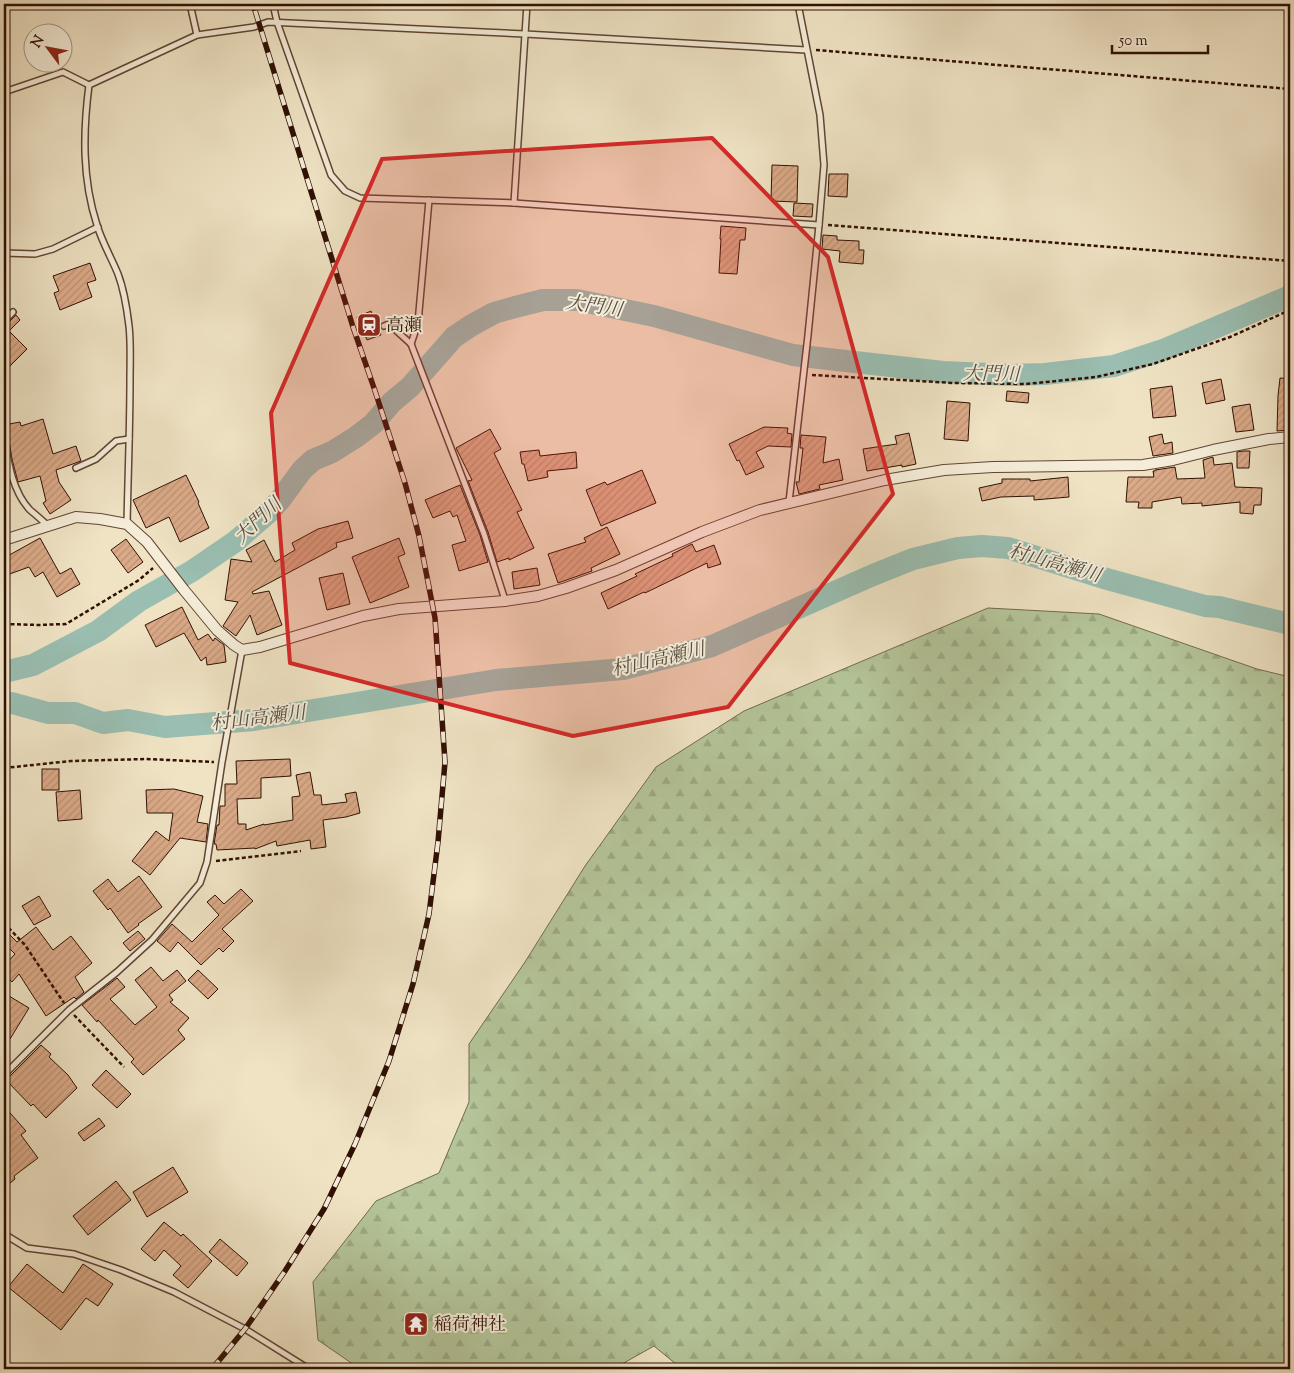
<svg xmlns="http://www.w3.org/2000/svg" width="1294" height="1373" font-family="'Sorts Mill Goudy','Noto Serif JP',serif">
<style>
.forest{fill:url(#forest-firs);stroke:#726a4e}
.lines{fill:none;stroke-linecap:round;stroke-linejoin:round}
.river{stroke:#9abeb1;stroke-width:22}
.building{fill:url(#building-hatch);stroke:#301003}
.service-casing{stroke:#604533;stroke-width:8}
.minor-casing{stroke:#604533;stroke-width:12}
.path{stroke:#301003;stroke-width:2.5;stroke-dasharray:4 2.5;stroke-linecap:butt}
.service{stroke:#f5edd9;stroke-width:5}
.minor{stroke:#f5edd9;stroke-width:10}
.rail-casing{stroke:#301003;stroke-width:5.5}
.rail{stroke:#f5edd9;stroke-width:4;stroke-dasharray:11;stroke-linecap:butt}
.marked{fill:#d62828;fill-opacity:0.2;stroke:#d62828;stroke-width:4;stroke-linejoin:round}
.labels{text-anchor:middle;stroke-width:4;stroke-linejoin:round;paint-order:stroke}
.poi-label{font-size:18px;fill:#301003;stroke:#f5edd9;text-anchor:start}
.water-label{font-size:19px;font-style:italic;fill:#554d40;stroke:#f5edd9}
</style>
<defs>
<pattern id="forest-firs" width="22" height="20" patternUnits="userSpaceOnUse" patternTransform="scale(1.25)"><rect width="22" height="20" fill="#b4c599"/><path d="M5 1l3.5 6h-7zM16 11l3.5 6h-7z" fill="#9ba882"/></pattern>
<pattern id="building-hatch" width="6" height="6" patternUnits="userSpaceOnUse" patternTransform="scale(1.25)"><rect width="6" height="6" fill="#dbaa88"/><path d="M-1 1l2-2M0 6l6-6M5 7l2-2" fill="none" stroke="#bc9174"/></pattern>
</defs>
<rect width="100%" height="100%" fill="#efe3c4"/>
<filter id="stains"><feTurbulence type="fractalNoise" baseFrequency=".004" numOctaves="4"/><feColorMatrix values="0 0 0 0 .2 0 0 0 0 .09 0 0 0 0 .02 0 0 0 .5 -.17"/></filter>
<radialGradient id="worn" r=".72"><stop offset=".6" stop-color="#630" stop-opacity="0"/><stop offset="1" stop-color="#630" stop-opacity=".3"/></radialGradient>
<path class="forest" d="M988 608 1099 614 1257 669 1290 677V1369H682L654 1346 613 1369H360L318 1340 313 1282 376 1201 439 1173 469 1102V1044L525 962 585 866 656 767 744 711Z"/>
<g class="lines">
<g class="river">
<path d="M4 672 33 665 98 631 139 601 192 571 236 541 268 513 280 500 302 470 313 460 332 452 356 437 373 424 392 402 410 387 454 337 472 325 494 313 515 307 543 300H577L654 316 793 355 943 372 1012 375 1045 374 1114 366 1163 350 1290 296"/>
<path d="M4 703H12L48 713H75L103 723 128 720 165 727 254 720 496 680 623 669 712 646 873 575 913 559 958 548 982 546 1008 548 1107 579 1205 606 1219 607 1290 624"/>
</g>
</g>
<g class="building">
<path d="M772 165 798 166 797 202 771 201Z"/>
<path d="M829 174H848L847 197 828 196Z"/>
<path d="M794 203 813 204 812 217 793 216Z"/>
<path d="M721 226 746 228 745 240H740L737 274 719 273 721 239H720Z"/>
<path d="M823 235 837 236V240L859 241V250H864L863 264 839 262 840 251 822 249Z"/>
<path d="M90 263 96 280 87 283 92 297 60 310 54 293 59 291 53 276Z"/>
<path d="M371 311 381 335 367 340 357 317Z"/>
<path d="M16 315 20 320 9 331 27 349 4 372V325L7 324Z"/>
<path d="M1280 378 1290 379 1289 420H1290V430L1277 431 1278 396Z"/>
<path d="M1221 379 1225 400 1206 404 1202 383Z"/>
<path d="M1172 386 1176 416 1153 418 1150 389Z"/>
<path d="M1007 391 1029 393 1028 403 1006 401Z"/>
<path d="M947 401 970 403 968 441 944 439Z"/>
<path d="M1250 404 1254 430 1236 432 1232 407Z"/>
<path d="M43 419 53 454 76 446 81 461 56 470 59 482 71 500 50 514 43 503 46 501 40 476 18 482 12 459 8 435 5 432 4 425 20 422 21 426Z"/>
<path d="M764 427 788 428 787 433 792 434 791 447 768 446 756 452 764 467 746 475 739 460 737 461 729 444Z"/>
<path d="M490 429 501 449 494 453 522 510 517 512 534 548 509 560V558L497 562 488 532 468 481 472 480 456 448Z"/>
<path d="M909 433 916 464 902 467V465L867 471 863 449 897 444 895 436Z"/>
<path d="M1162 434 1164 444 1172 442 1173 453 1153 456 1149 437Z"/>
<path d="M801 435 826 437 823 463 839 459 843 480 819 485 820 489 799 494 796 482H799L803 448H800Z"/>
<path d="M539 450 540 456 576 452 577 468 547 471 548 477 528 481 524 464H522L520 452Z"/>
<path d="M1243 451H1250L1249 468H1237V452Z"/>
<path d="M1213 457 1214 465 1232 463 1235 487 1262 488 1261 505H1254L1253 514 1240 513V502L1202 506V503L1182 504 1181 497 1152 502V508H1138L1139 502H1126L1128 477H1154L1153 471H1155V470L1175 467 1177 479 1205 478 1203 460Z"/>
<path d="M642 470 656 503 601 526 586 490 605 482 607 485Z"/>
<path d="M186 475 199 502 198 503 209 528 180 542 169 517 146 528 133 500Z"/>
<path d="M1068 477 1069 497 1034 500V496L1001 497 982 501 979 488 1002 483V479H1030V481Z"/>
<path d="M460 485 480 535 488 562 459 571 452 545 466 541 457 515 453 517 450 511 433 518 425 500Z"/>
<path d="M348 521 353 538 336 543 337 547 252 592 253 594 269 591 282 625 257 635 250 615 236 636 223 626 238 602 225 600 231 559 252 562 246 550 264 540 275 562 295 550 292 543 318 529Z"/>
<path d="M607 527 620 554 591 568 592 571 558 583 548 554 586 542 584 538Z"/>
<path d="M40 538 60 574 71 568 80 584 57 597 43 572 35 577 29 567 4 576V558Z"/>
<path d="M399 538 405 554 398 557 409 587 370 603 352 557Z"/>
<path d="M126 539 143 562 128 573 111 550Z"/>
<path d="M692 544 696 552 714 545 721 564 708 568 707 563 645 593 644 592 608 609 601 593 637 576 635 574 673 556 672 554Z"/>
<path d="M537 568 540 585 514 589 512 572Z"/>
<path d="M343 573 350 604 327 610 319 578Z"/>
<path d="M182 607 198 640 208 634 213 641 215 638 224 645 226 662 207 665 206 657 201 661 184 633 156 647 145 625Z"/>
<path d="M290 759 291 776 261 778V798L237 799 238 824H246V830L264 824V825L293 820 292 797 300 796 296 775 310 772 314 795H321L322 805 347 802 345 794 356 792 360 813 346 817 323 820 326 847 311 849 310 840 277 846 276 841 255 849V848L217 850 216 844H214L217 825H219L220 806H225V784H237L236 761Z"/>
<rect x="42" y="769" width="17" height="21"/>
<path d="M174 789 203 796 197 822 208 824 206 842 180 838 150 875 132 861 156 831 169 841 173 813H147L146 790Z"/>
<path d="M80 790 82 819 58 821 56 792Z"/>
<path d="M139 876 162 907 138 924 139 925 128 933 110 908 108 910 93 891 108 879 118 892Z"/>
<path d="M241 889 253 901 222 929 234 941 223 952 219 948 201 965 178 942 170 952 157 941 172 924 192 942 219 915 207 902 215 895 224 904Z"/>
<path d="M39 896 51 916 34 925 22 906Z"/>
<path d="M36 927 53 950 71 936 92 963 75 977 84 992 76 999 74 997 46 1016 19 974 12 982 4 974V966L15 954 4 943V929L17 942Z"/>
<path d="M138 931 145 939 130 951 123 943Z"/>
<path d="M151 967 163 981 177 970 186 981 169 995 173 1000 170 1002 189 1018 178 1030 185 1039 143 1075 131 1062 134 1059 98 1020 97 1022 82 1005 117 978 125 987 110 999 135 1025 157 1007 135 980Z"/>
<path d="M198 970 218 989 208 999 188 980Z"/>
<path d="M4 993 29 1008 10 1039 4 1035Z"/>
<path d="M41 1045 51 1054 49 1057 68 1075 77 1088 46 1118 33 1104 31 1106 6 1080Z"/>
<path d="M106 1070 131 1094 117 1108 92 1085Z"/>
<path d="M4 1106 26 1131 21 1135 38 1158 14 1176 15 1179 4 1188Z"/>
<path d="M99 1118 105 1126 84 1141 78 1133Z"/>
<path d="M173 1167 188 1192 147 1217 133 1192Z"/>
<path d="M116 1181 131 1200 88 1235 73 1216Z"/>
<path d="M164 1222 181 1236 183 1234 212 1261 188 1288 173 1275 181 1266 164 1250 155 1261 141 1249Z"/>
<path d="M220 1239 248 1263 237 1276 209 1252Z"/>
<path d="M27 1264 63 1293 83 1264 113 1284 98 1306 86 1298 61 1330 8 1287Z"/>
</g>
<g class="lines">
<defs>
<g id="service">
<path d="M190 4 197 35"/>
<path d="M273 4 277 22 331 175 345 191 360 198 514 203 819 225 824 165 820 115 798 4"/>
<path d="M4 92 63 72 89 85"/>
<path d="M514 203 527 4"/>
<path d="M4 253 35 254 53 249 98 227"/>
<path d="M4 321 13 312"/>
<path d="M384 326 389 324 411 344 484 534 505 600"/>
<path d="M411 344 418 323 429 200"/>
<path d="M4 436C8 461 12 491 30 510 36 515 42 520 48 526"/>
<path d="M76 468 96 459 116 441 129 439"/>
<path d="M789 502 808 335 819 225"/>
<path d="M127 524C128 475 130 427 130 379 130 362 131 343 129 326 127 309 124 290 118 274 111 257 102 242 97 225 82 179 83 132 89 85L197 35 254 27 268 22 525 34 806 50"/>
<path d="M4 1075 69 1010 117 972 152 940 200 883 207 862 222 762 242 650"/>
<path d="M4 1234 27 1248 74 1254 121 1270 174 1292 245 1329 309 1369"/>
</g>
<path id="minor" d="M4 540 76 517 100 519 127 524 147 542 184 590 217 630 234 645 242 650 260 647 363 616 399 609 505 601 538 596 566 588 616 570 702 532 760 510 885 480 944 470 993 467 1143 465 1173 460 1213 450 1269 439 1290 437"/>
</defs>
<use href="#service" class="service-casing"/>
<use href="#minor" class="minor-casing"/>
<g class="path">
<path d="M816 50 1290 89"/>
<path d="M828 225 1290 261"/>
<path d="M812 375 954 383 1026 384 1096 377 1153 364 1230 337 1290 310"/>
<path d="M4 624 39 625 66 624 139 580 153 568"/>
<path d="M4 768 71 761 146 759 214 762"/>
<path d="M216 861 301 851"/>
<path d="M4 923 25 945 64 1003"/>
<path d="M74 1015 124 1067"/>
</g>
<use href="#service" class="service"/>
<use href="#minor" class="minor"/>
<defs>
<path id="rail" d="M212 1369 245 1329 285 1271 324 1209 355 1144 389 1061 413 984 429 914 438 842 445 762 435 618 419 536 405 483 375 391 353 327 253 4"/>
</defs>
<use href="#rail" class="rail-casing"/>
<use href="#rail" class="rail"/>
</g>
<path class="marked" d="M712 138 828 257 893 494 728 707 573 736 290 663 271 413 382 159Z"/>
<defs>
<symbol id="station-square" viewBox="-11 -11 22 22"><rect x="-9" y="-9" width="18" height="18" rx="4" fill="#8f2418" stroke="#f5edd9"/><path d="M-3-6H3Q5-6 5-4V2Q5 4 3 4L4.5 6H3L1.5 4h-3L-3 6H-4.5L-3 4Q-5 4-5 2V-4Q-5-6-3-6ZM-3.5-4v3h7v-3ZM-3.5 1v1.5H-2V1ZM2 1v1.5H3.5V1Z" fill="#fff"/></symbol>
<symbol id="temple-square" viewBox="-11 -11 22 22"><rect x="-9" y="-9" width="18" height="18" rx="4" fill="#8f2418" stroke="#f5edd9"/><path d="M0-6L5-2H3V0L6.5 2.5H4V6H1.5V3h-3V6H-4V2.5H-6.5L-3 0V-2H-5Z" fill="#fff"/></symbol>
</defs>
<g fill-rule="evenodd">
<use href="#station-square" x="355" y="311" width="28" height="28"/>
<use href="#temple-square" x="402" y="1310" width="28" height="28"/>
</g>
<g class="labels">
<g class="poi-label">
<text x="386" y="331">高瀬</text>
<text x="434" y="1330">稲荷神社</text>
</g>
<g class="water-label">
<text transform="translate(594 305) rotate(8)" y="7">大門川</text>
<text transform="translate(991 373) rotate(1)" y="7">大門川</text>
<text transform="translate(257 520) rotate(-43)" y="7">大門川</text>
<text transform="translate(1055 562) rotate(16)" y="7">村山高瀬川</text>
<text transform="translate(658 658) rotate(-13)" y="7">村山高瀬川</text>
<text transform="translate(258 717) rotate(-7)" y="7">村山高瀬川</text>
</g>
</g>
<rect width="1294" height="1373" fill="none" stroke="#efe3c4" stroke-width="20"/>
<rect x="5" y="5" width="1284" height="1363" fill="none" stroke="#301003" stroke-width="2.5"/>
<rect x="10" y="10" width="1274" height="1353" fill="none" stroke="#301003"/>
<g transform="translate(48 48) rotate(302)"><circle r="24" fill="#f5edd9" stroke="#a69583"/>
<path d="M0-4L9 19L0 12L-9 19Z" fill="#8f2418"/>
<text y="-8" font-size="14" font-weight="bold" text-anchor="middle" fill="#301003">N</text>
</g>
<path d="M1112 45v8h96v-8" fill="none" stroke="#301003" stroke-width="2.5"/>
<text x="1119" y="45" font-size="15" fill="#301003" stroke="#f5edd9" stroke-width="4" paint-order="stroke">50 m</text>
<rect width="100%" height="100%" filter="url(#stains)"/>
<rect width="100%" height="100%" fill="url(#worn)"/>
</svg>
